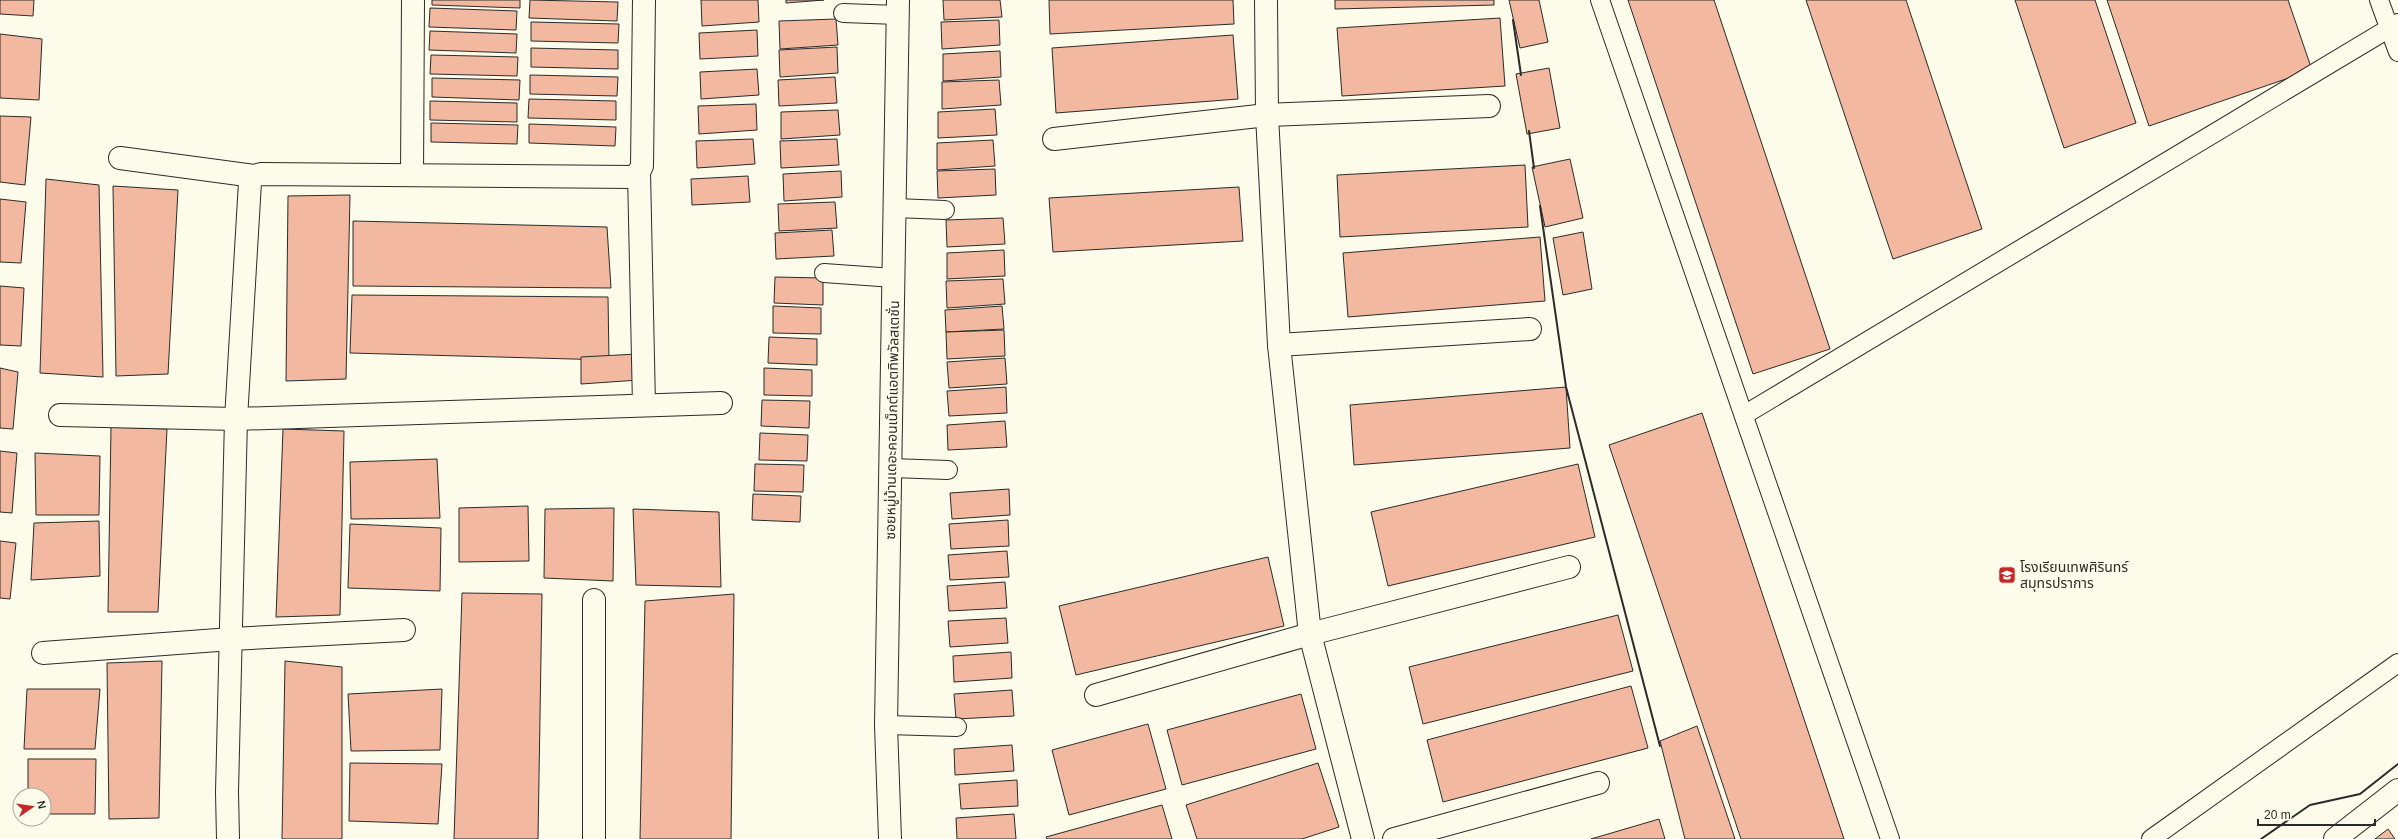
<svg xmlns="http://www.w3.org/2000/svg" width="2398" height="839" font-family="Arial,'Noto Sans Thai',sans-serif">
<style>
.building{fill:#f2b8a0;stroke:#2b2b2b}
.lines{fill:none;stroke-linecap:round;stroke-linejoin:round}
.service-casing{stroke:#2b2b2b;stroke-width:20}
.minor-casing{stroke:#2b2b2b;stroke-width:24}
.tertiary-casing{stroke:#2b2b2b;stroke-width:24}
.service{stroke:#fdfbea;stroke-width:18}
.minor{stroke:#fdfbea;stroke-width:22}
.tertiary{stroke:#fdfbea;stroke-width:22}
.wall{stroke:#2b2b2b;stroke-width:2}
.labels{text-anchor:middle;stroke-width:3;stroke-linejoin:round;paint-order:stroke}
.street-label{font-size:14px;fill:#2b2b2b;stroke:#fdfbea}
.poi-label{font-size:14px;fill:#2b2b2b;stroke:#fdfbea;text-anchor:start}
</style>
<rect width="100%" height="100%" fill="#fdfbea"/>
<g class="building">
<path d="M0 0H34L33 16 0 14Z"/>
<path d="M432 0H520V8L432 5Z"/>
<path d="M530 0 618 2 617 21 529 18Z"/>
<path d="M701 0H758L759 22 702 26Z"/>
<path d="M786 0H824L786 3Z"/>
<path d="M943 0H1000L1002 17 944 20Z"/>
<path d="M1049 0H1233L1234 24 1050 34Z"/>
<path d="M1335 0H1494V5L1335 9Z"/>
<path d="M1509 0H1539L1548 42 1520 48Z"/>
<path d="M1628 0H1714L1830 349 1753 374Z"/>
<path d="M1806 0H1906L1982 229 1893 259Z"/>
<path d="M2015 0H2095L2136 123 2064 148Z"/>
<path d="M2107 0H2288L2312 70 2149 126Z"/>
<path d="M430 8 517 11 516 30 429 27Z"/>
<path d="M1500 18 1505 86 1342 96 1337 28Z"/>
<path d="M836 19 838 45 780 49 779 21Z"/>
<path d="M999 20 1000 45 942 49 941 22Z"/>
<path d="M531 22 619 24 618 43 531 41Z"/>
<path d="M757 30 758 56 700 59 699 33Z"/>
<path d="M430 31 517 34 516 53 429 50Z"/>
<path d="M0 34 42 39 39 100 0 98Z"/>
<path d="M1233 35 1238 99 1056 113 1052 48Z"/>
<path d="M837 47 838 73 780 77 779 50Z"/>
<path d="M531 48 618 50V69L531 67Z"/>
<path d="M1000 51 1001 77 943 81V54Z"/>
<path d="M431 55 518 57 517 76 430 74Z"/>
<path d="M1549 68 1560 128 1527 134 1516 74Z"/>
<path d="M757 69 759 95 701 99 700 72Z"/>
<path d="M530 75 618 77 617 96 530 94Z"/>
<path d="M835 77 837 103 779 106 778 80Z"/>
<path d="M432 78 520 80 519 100 432 97Z"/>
<path d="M999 80 1001 105 942 109V82Z"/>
<path d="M529 99 616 101V120L528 118Z"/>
<path d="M430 101 517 103V122L430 120Z"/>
<path d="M756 104 757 130 699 134 698 106Z"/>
<path d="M995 109 997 135 938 138V112Z"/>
<path d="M838 110 840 135 781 139V112Z"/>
<path d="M0 116 31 117 25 185 0 182Z"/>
<path d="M431 123 518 125 517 144 431 142Z"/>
<path d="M529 124 616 127 615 146 529 143Z"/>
<path d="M753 139 755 164 697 168 696 141Z"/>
<path d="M837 139 839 165 781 168 780 141Z"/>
<path d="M993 140 995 166 937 170V143Z"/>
<path d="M1570 159 1583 218 1545 227 1532 167Z"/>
<path d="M1525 165 1528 227 1340 237 1337 175Z"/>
<path d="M995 169 996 195 938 198 937 171Z"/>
<path d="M841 171 842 197 784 201 783 174Z"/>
<path d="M748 176 750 202 692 205 691 179Z"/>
<path d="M46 179 99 185 103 377 40 373Z"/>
<path d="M113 186 178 190 168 374 116 376Z"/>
<path d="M1239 187 1243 241 1053 252 1049 198Z"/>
<path d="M350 195 346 379 286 381 288 196Z"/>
<path d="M0 199 26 202 21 263 0 262Z"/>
<path d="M835 202 837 228 779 231 778 204Z"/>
<path d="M1003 218 1005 244 947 247 946 220Z"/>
<path d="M353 221 607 227 611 288 353 286Z"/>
<path d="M832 230 834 256 776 259 775 233Z"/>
<path d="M1583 232 1592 289 1563 295 1553 238Z"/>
<path d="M1540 237 1545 301 1348 317 1343 253Z"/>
<path d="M1004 250 1005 276 947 279V253Z"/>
<path d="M775 277 823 278V305L774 303Z"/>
<path d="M1003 279 1005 304 947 308 946 281Z"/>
<path d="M0 286 24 288 21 346 0 345Z"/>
<path d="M352 295 608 297 609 360 350 353Z"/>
<path d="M773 306 821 308V334L773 333Z"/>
<path d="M1002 306 1004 329 946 332 945 310Z"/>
<path d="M1004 330 1005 356 947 359 946 332Z"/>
<path d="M769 337 817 339V365L768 363Z"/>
<path d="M637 354 639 380 581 384V357Z"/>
<path d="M1005 358 1007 384 949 388 947 362Z"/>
<path d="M0 368 18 372 13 429 0 428Z"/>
<path d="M764 368 812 370V396L764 395Z"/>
<path d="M1006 387 1007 413 949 416 947 391Z"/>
<path d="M1566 387 1570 448 1354 465 1350 405Z"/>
<path d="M762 400 810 401 809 428 761 426Z"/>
<path d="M1702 413 1844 839H1741L1609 445Z"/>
<path d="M1005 421 1007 447 948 450 947 425Z"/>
<path d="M111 427 167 429 158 612H108Z"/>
<path d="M283 429 344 431 340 615 276 617Z"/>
<path d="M760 433 808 435 807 461 759 460Z"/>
<path d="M0 451 17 453 12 513 0 512Z"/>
<path d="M35 453 100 456 99 515H36Z"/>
<path d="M437 459 440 518 351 519 350 462Z"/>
<path d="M755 464 804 465 803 492 754 491Z"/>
<path d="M1578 464 1595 537 1388 586 1371 512Z"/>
<path d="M1009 489 1010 515 952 519 950 493Z"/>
<path d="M753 494 801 496 800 522 752 520Z"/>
<path d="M528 506 529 561 459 562V508Z"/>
<path d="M614 508 613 581 544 578 545 509Z"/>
<path d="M633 509 719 512 721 587 636 585Z"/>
<path d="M1008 520 1009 546 951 549 949 524Z"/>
<path d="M99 521 100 576 31 580 34 523Z"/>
<path d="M350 524 441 528 440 591 348 588Z"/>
<path d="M0 541 16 543 10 599 0 598Z"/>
<path d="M1007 551 1009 577 950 580 948 555Z"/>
<path d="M1268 557 1284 626 1076 675 1059 606Z"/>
<path d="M1005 582 1007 608 949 611 947 586Z"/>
<path d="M462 593 542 594 538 839H454Z"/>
<path d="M734 594 731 839H640L645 601Z"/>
<path d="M1618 615 1633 671 1423 724 1409 667Z"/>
<path d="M1006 618 1008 643 950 647 948 621Z"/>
<path d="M1011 652 1012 678 954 682 953 656Z"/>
<path d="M162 661 159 818 109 819 107 663Z"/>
<path d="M285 661 342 667V839H282Z"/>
<path d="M1631 686 1648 748 1443 802 1427 740Z"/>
<path d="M27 689H100L95 749H24Z"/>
<path d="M442 689 440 750 351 751 348 694Z"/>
<path d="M1012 690 1014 716 956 719 954 694Z"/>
<path d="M1301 694 1316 749 1182 785 1167 730Z"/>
<path d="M1148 724 1166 789 1069 815 1052 750Z"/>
<path d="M1697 726 1735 839H1685L1660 741Z"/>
<path d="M1012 745 1014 771 955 775 954 749Z"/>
<path d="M28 759H96L95 814H44V795H28Z"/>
<path d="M350 763 442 764 438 824 349 821Z"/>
<path d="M1318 763 1339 827 1302 839H1197L1186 805Z"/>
<path d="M1017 780 1018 806 961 809 959 784Z"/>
<path d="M1162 805 1172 839H1047L1046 837Z"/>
<path d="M1014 814 1016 839H957L956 818Z"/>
<path d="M1659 819 1665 839H1591Z"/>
<path d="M2388 829 2395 839H2375Z"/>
</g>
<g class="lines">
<defs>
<g id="service">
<path d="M1600 0 1890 839"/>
<path d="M2379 0 2398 52"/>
<path d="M843 13 898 15"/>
<path d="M895 208 945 210"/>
<path d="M824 273 894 278"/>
<path d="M1744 415 2398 23"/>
<path d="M891 468 948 470"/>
<path d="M886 725 957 727"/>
<path d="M2151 839 2398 663"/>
</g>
<g id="minor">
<path d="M644 0 642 166 639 172 644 405"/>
<path d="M1266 0 1267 115 1279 345 1310 634 1363 839"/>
<path d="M1054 139 1267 115 1489 106"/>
<path d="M120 158 254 176 261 174 633 177 639 172"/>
<path d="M412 175 413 0"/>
<path d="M1279 345 1530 329"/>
<path d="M60 415 236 419 721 403"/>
<path d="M594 600V839"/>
<path d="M43 653 231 639 404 630"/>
<path d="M1096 695 1310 634 1569 567"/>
<path d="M228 839 227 792 236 419 250 182 254 176"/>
<path d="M890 839 886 725 898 0"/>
<path d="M1394 839 1598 783"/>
</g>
<path id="tertiary" d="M2335 839 2398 790"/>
</defs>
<use href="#service" class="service-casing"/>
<use href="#minor" class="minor-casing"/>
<use href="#tertiary" class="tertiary-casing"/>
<use href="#service" class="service"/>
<use href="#minor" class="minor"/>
<use href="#tertiary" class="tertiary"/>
<g class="wall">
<path d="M1513 20 1521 75"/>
<path d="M1529 131 1534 168"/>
<path d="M1540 206 1566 387 1660 746"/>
<path d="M2261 839 2310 805 2360 794 2398 764"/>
</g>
</g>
<defs>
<symbol id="school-square" viewBox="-11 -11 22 22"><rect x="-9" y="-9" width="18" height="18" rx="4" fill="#c62828" stroke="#fdfbea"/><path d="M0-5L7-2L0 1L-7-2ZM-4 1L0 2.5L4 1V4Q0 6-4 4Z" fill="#fff"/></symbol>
</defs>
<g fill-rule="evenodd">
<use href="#school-square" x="1997" y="565" width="20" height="20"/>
</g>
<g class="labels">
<g class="street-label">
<text transform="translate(892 420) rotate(-89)" y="5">ซอยหมู่บ้านเดอะคอนเน็กต์แอตทิพวัลสเตชั่น</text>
</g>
<g class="poi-label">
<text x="2020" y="572">โรงเรียนเทพศิรินทร์<tspan x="2020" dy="16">สมุทรปราการ</tspan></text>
</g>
</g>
<g transform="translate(32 807) rotate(77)"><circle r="19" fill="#fdfbea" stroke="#a9a89e"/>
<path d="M0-3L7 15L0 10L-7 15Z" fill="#c62828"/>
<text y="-6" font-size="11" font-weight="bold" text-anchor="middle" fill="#2b2b2b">N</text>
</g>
<path d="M2258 819v6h117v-6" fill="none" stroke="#2b2b2b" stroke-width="2"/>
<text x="2264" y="819" font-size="12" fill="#2b2b2b" stroke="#fdfbea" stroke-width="3" paint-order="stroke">20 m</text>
</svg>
